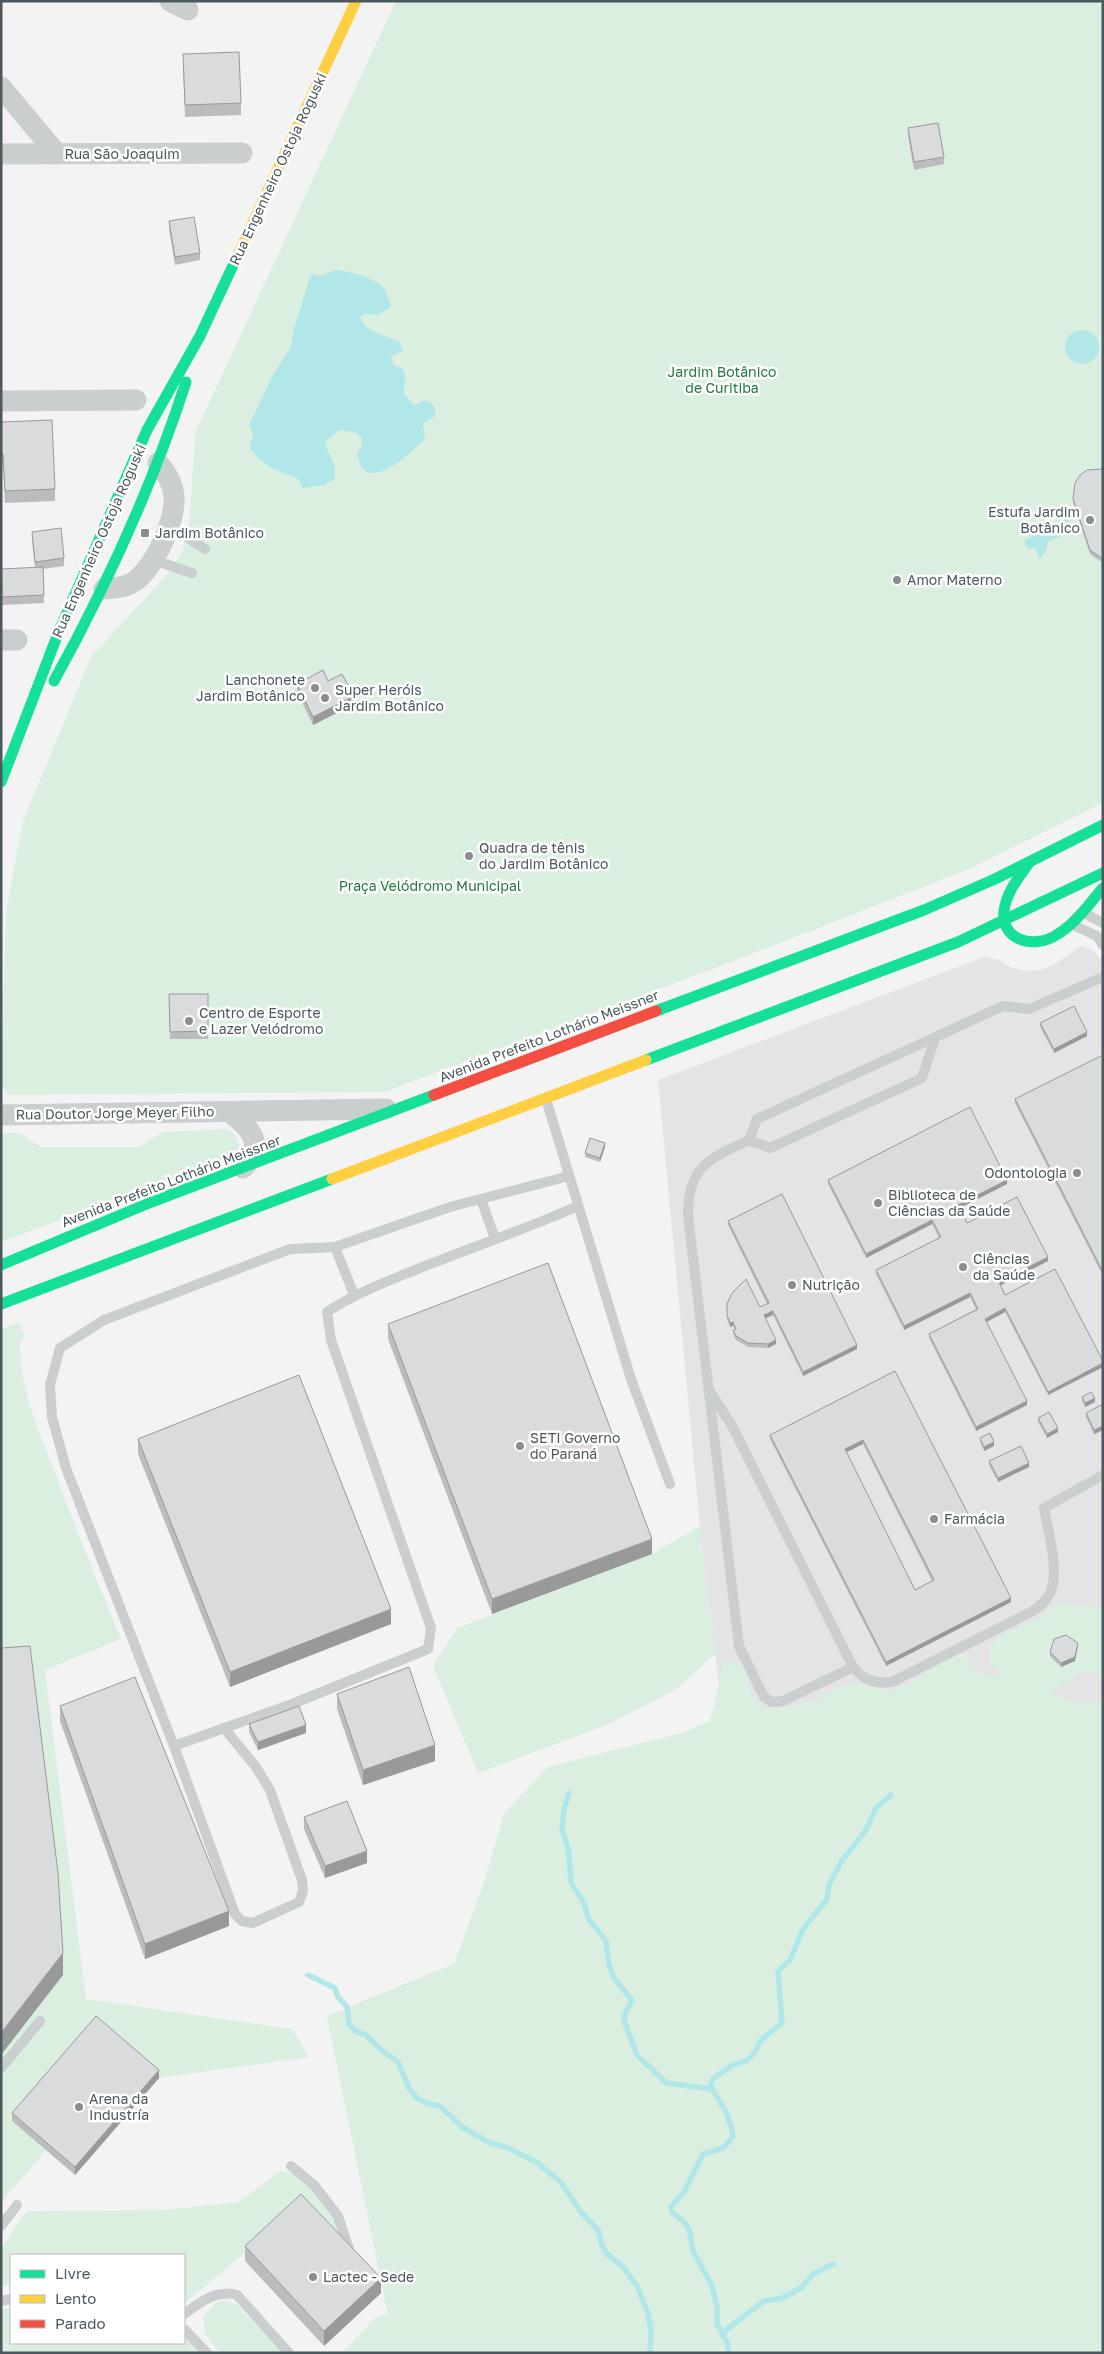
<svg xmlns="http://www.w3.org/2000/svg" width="1104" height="2354" font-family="'Golos Text',sans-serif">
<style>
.education{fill:#e5e4e4}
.green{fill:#daefdf}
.water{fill:#b2e7e9}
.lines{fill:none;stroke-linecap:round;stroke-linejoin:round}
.stream{stroke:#b2e7e9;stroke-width:5.5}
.lane{stroke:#cbcece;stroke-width:10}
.street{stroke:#cbcece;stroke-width:21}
.fast{stroke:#16e098;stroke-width:11}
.slow{stroke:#ffcf43;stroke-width:11}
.jam{stroke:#f24e42;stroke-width:11}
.wall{fill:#bbbcbd;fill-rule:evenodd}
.shaded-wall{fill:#99999a}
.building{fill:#dadbdc;stroke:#99999a;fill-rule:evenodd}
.poi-dot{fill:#868e92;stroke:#fff;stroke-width:2}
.labels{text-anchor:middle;stroke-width:5;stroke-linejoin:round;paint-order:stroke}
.street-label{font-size:14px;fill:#4b585d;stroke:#fff}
.park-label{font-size:14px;fill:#207a3e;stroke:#fff}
.poi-label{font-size:14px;fill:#4b585d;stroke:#fff;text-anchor:start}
</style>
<rect width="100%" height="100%" fill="#f3f3f3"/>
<path class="education" d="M1081 946 1092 950 1099 958 1103 956V2353H396L327 2016 454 1964 484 1883 504 1814 548 1767 683 1733 710 1721 719 1686 700 1526 658 1080 984 957 1000 960 1010 967 1025 971 1040 970 1052 966Z"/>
<g class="green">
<path d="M396 1H1103V803L969 869 731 962 384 1092 8 1095 1 1084 6 912 23 821 91 657 164 578 182 552 190 519 195 433Z"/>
<path d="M227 1129 235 1134 240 1146 237 1152 233 1156 3 1241 1 1240V1134L3 1133H20L41 1147H139L163 1132Z"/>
<path d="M19 1323 25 1337 20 1342C19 1386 39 1432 55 1473 76 1529 98 1584 121 1639L45 1670 86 1999 292 2029 309 2057 159 2078 95 2024 12 2121 46 2150 1 2203V1329Z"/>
<path d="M700 1526 715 1654 675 1690 609 1724 478 1773 433 1666 457 1628 652 1554Z"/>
<path d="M1062 1604C1076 1606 1092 1603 1103 1610V1681L1095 1671H1084L1051 1691 1067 1701 1103 1703V2353H342L375 2318 388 2314 327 2016 454 1964 484 1883 504 1814 548 1767 683 1733 710 1721 719 1686 722 1664 733 1661 745 1670 752 1696 762 1708C781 1709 800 1705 819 1698 829 1694 839 1685 850 1683 866 1681 880 1693 896 1689 910 1686 920 1676 932 1668 941 1661 952 1657 963 1653L969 1657 975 1671 990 1677H997L998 1671 990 1660 989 1646 1002 1635 1023 1625 1040 1620 1051 1607Z"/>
<path d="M280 2171 295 2174 312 2190 341 2228 332 2238 299 2207 185 2303 184 2255H11V2285H1V2248L27 2211 165 2210 239 2202Z"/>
<path d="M224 2300 236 2304 284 2353H220L205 2334 203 2318 215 2303Z"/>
<path d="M11 2308V2343H184V2335L200 2353H1V2309Z"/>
</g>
<g class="water">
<path d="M336 270C350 271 378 278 386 291 388 296 389 302 391 307L377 315 366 313 360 317C367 334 384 334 399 342L403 351 391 356 394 365 403 369 405 377 404 394 414 405 426 400 432 403 435 410V416L423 424 425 439C410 452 390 475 368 473L361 467 357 453 362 445V439L357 433 340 430 328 439 325 444 335 467V479L324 485 303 488 298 479C277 471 264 467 250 448L253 434 249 425 273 375 291 347 293 332 310 277 312 274 320 276Z"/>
<circle cx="1082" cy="347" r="17"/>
<path d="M1029 526C1049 529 1053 546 1040 559L1035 548 1029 549 1025 545 1026 539 1032 537Z"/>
</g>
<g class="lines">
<g class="stream">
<path d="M1047 539 1059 534 1069 516 1083 513"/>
<path d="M569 1793 564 1809 562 1829 569 1852 571 1883 584 1903 588 1918 606 1941 609 1965 614 1978 632 2000 624 2016 625 2023 637 2055 666 2083 712 2089"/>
<path d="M308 1975 335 1988 338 1997 347 2007 349 2024 357 2032 366 2035 380 2049 398 2062 409 2088 416 2097 428 2104 440 2106 462 2127 490 2143 508 2148 536 2162 561 2182 580 2211 598 2230 602 2245 607 2254 623 2267 637 2286 648 2313 651 2329 650 2353"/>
<path d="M723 2336 727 2329 764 2301 783 2298 802 2287 813 2274 833 2264"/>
<path d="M729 2353 727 2342 717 2324V2307L712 2286 693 2251 689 2229 684 2222 672 2212 671 2207 684 2192 703 2154 723 2148 733 2137 732 2129 726 2112 712 2089 711 2083 714 2078 731 2066 747 2060 753 2055 762 2039 782 2023 778 1971 790 1960 803 1929 827 1899 829 1885 841 1862 866 1830 876 1808 891 1795"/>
</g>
<g class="lane">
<path d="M169 525 205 549"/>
<path d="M154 560 192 573"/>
<path d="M1084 913 1103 923"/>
<path d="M1073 925 1097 936 1103 945"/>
<path d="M546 1099 631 1379 670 1484"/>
<path d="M749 1140 770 1148 922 1078 935 1038"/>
<path d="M481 1199 495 1239"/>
<path d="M335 1247 354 1295"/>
<path d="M711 1393 731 1424 853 1667C865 1681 874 1684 892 1682L1031 1612C1039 1607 1046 1602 1050 1593 1060 1572 1048 1531 1044 1508L1103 1475"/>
<path d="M853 1667 783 1701 772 1702 764 1697 739 1646 688 1215C688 1166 709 1159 749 1140L757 1119 1003 1006 1029 1009 1103 977"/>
<path d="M224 1728 256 1767 270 1790 302 1880 303 1891 299 1902 253 1923 242 1921 235 1914 174 1746 66 1468 52 1417 50 1385 60 1348 104 1320 290 1249 335 1247 450 1207 569 1176"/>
<path d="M174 1746 292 1704 428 1649 431 1628 331 1340 327 1312C356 1293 388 1281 420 1268 473 1247 526 1229 578 1206"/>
<path d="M1 2068 40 2021"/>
<path d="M291 2166 314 2185 338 2216 350 2252"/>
<path d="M1 2226 17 2205"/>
<path d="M1 2301 11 2299"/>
<path d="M184 2314C201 2302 216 2289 237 2295L289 2353"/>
<path d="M184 2329 207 2353"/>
</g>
<g class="street">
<path d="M170 1 188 10"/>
<path d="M1 87 57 154"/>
<path d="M1 154 242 153"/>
<path d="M1 401 136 400"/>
<path d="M104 589C113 588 122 588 130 584 152 574 176 521 174 497 173 483 167 473 158 463"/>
<path d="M1 640H17"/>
<path d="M229 1112C250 1127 267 1145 243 1168"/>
<path d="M1 1115 386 1109"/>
</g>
<g class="fast">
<path d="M54 681C107 585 152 487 186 382"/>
<path d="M1 782 59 631 147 430 200 336 236 259"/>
<path d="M1029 863C1019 877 1006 893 1004 911 1001 940 1032 948 1053 937 1074 926 1088 905 1103 888"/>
<path d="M656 1011 924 910 995 879 1103 825"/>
<path d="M646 1060 958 942 1103 873"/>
<path d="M1 1265 149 1203 434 1095"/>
<path d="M1 1304 332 1179"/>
</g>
<g class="slow">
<path d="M236 259 356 1"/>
<path d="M332 1179 646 1060"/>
</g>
<path class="jam" d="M434 1095 656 1011"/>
</g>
<g class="wall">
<path d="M183 65 241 103V115L185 117Z"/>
<path d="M908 128 944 157V164L914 170 908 136Z"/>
<path d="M169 221 200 253V260L175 265 169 229Z"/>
<path d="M1 422 55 489V501L5 503 3 465 1 466Z"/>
<path d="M1103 469V563L1090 554 1073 502V499Z"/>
<path d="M32 532 64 558V566L43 569 44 603 2 605 1 586 35 568 32 540Z"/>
<path d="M328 681 354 704 313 725 297 692V684Z"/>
<path d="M169 994H208V1039H170Z"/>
<path d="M1040 1023 1087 1036 1054 1053 1040 1027Z"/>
<path d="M1103 1055V1276L1015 1103V1099Z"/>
<path d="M605 1147 600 1162 585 1157V1153Z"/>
<path d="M828 1180 1007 1184 959 1208 967 1223 1048 1261 1000 1286 1005 1295 1103 1361V1367L1048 1395 1005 1312 986 1322 1027 1405 976 1431 929 1338V1334L976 1309 970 1297 904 1330 876 1274V1270L939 1238 932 1224 866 1258 828 1184Z"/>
<path d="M728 1221 857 1349 803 1376 773 1315 765 1318 776 1344 768 1348 748 1347 736 1340 733 1334V1330L735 1329 733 1326 730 1327 727 1319V1304L760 1307 767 1304 728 1225Z"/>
<path d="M388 1324 652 1554 492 1614 388 1339Z"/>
<path d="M895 1371 1011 1602 886 1666 770 1439V1435ZM863 1444 932 1581 915 1590 846 1452Z"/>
<path d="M1082 1397 1095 1402 1085 1407 1082 1401Z"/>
<path d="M1103 1404V1430L1094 1434 1086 1417V1413Z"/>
<path d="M1038 1418 1058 1432 1047 1438 1038 1422Z"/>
<path d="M980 1438 994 1446 984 1451 980 1442Z"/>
<path d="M138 1439 391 1624 230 1687 138 1454Z"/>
<path d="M989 1461 1029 1467 998 1482 989 1465Z"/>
<path d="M1078 1647 1075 1661 1061 1667 1050 1656V1652Z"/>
<path d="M337 1694 435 1761 363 1785 337 1709Z"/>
<path d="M60 1706 229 1926 145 1959 60 1721Z"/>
<path d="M249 1724 306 1733 258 1750 249 1732Z"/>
<path d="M304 1817 367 1863 325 1878 304 1829Z"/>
<path d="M159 2078 75 2175 12 2121V2113Z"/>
<path d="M245 2246 381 2293 324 2346 245 2261Z"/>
</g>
<g class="shaded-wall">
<path d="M354 696V704L313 725V717Z"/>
<path d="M1087 1032V1036L1054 1053V1049Z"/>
<path d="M605 1143V1147L600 1162V1158Z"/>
<path d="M1007 1180V1184L958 1209V1205Z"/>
<path d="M932 1220V1224L866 1258V1254Z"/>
<path d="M1048 1257V1261L999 1286V1282Z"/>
<path d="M970 1293V1297L904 1330V1326Z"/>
<path d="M1005 1308V1312L985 1323V1319Z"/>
<path d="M773 1311V1315L764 1319V1315Z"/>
<path d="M733 1322V1326L730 1327V1323Z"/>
<path d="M776 1340V1344L768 1348V1344Z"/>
<path d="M857 1345V1349L803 1376V1372Z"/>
<path d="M1103 1363V1367L1048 1395V1392Z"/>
<path d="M1095 1398V1402L1085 1407V1403Z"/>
<path d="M1027 1401V1405L976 1431V1427Z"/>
<path d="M1103 1426V1430L1094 1434V1430Z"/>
<path d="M1058 1428V1432L1047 1438V1434Z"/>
<path d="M863 1440V1444L845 1453V1449Z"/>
<path d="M994 1442V1446L984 1451V1447Z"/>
<path d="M1029 1463V1467L998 1482V1478Z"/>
<path d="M652 1539V1554L492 1614V1599Z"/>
<path d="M1011 1598V1602L886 1666V1662Z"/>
<path d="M391 1609V1624L230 1687V1672Z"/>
<path d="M1078 1643 1075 1661 1061 1667V1663Z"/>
<path d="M306 1725V1733L258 1750V1742Z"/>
<path d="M435 1745V1761L363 1785V1770Z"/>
<path d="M367 1851V1863L325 1878V1866Z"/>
<path d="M229 1911V1926L145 1959V1944Z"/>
<path d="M63 1953V1975L1 2055V2033Z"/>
<path d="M159 2070V2078L75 2175V2167Z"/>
<path d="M381 2278V2293L324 2346V2331Z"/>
</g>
<g class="building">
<path d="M239 52 241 103 185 105 183 54Z"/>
<path d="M938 123 944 157 914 162 908 128Z"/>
<path d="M194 217 200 253 175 257 169 221Z"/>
<path d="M52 420 55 489 5 491 3 454H1V422Z"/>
<path d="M1103 469V559L1090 550 1073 499 1075 483 1080 475 1087 470Z"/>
<path d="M61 528 64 558 35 562 32 532Z"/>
<path d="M43 567 44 595 2 597 1 569Z"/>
<path d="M323 670 328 681 342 674 354 696 313 717 297 684Z"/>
<path d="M169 994H208V1031L170 1032Z"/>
<path d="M1074 1006 1087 1032 1054 1049 1040 1023Z"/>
<path d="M1103 1055V1272L1015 1099Z"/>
<path d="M970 1107 1007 1180 958 1205 967 1223 1017 1197 1048 1257 999 1282 1005 1295 1055 1269 1103 1361V1363L1048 1392 1005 1308 985 1319 1027 1401 976 1427 929 1334 978 1309 970 1293 904 1326 876 1270 941 1237 932 1220 866 1254 828 1180Z"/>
<path d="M590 1138 605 1143 600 1158 585 1153Z"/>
<path d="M782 1194 857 1345 803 1372 773 1311 764 1315 776 1340 768 1344 748 1343 736 1336 733 1330 736 1329 733 1322 730 1323 727 1315V1304L732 1293 746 1279 760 1307 769 1303 728 1221Z"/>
<path d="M548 1263 652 1539 492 1599 388 1324Z"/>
<path d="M895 1371 1011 1598 886 1662 770 1435ZM863 1440 934 1580 915 1590 845 1449Z"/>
<path d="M299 1375 391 1609 230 1672 138 1439Z"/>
<path d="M1091 1392 1095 1398 1085 1403 1082 1397Z"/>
<path d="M1103 1404V1426L1094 1430 1086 1413Z"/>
<path d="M1049 1412 1058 1428 1047 1434 1038 1418Z"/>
<path d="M990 1433 994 1442 984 1447 980 1438Z"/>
<path d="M1021 1446 1029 1463 998 1478 989 1461Z"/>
<path d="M1066 1635 1078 1643 1075 1657 1061 1663 1050 1652 1054 1639Z"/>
<path d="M30 1646 58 1873 63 1953 1 2033V1648Z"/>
<path d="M409 1667 435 1745 363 1770 337 1694Z"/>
<path d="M135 1677 229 1911 145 1944 60 1706Z"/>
<path d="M299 1706 306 1725 258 1742 249 1724Z"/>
<path d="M347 1801 367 1851 325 1866 304 1817Z"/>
<path d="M96 2016 159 2070 75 2167 12 2113Z"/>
<path d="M301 2194 381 2278 324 2331 245 2246Z"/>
</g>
<g class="poi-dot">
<circle cx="1090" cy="520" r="5"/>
<rect x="140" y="528" width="10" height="10" rx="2.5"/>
<circle cx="897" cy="580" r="5"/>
<circle cx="315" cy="688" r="5"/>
<circle cx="325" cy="698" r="5"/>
<circle cx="469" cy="856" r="5"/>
<circle cx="189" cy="1021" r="5"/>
<circle cx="1077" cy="1173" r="5"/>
<circle cx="878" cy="1203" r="5"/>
<circle cx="963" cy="1267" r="5"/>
<circle cx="792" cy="1285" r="5"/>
<circle cx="520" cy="1446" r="5"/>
<circle cx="934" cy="1519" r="5"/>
<circle cx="79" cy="2107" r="5"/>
<circle cx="313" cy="2277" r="5"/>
</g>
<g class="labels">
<g class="street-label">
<text x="122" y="159">Rua São Joaquim</text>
<text transform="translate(278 169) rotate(-65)" y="5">Rua Engenheiro Ostoja Roguski</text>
<text transform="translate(99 541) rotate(-66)" y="5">Rua Engenheiro Ostoja Roguski</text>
<text transform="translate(549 1036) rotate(-21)" y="5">Avenida Prefeito Lothário Meissner</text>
<text transform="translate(115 1113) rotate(-1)" y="5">Rua Doutor Jorge Meyer Filho</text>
<text transform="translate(171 1181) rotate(-21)" y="5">Avenida Prefeito Lothário Meissner</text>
</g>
<g class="park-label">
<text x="722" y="377">Jardim Botânico<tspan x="722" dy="16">de Curitiba</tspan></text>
<text x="430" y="891">Praça Velódromo Municipal</text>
</g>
<g class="poi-label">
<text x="1080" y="517" text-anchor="end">Estufa Jardim<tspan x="1080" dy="16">Botânico</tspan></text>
<text x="155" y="538">Jardim Botânico</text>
<text x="907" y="585">Amor Materno</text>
<text x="305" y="685" text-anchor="end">Lanchonete<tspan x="305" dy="16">Jardim Botânico</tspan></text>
<text x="335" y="695">Super Heróis<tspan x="335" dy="16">Jardim Botânico</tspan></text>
<text x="479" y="853">Quadra de tênis<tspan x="479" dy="16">do Jardim Botânico</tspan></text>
<text x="199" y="1018">Centro de Esporte<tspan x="199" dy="16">e Lazer Velódromo</tspan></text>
<text x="1067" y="1178" text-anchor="end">Odontologia</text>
<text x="888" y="1200">Biblioteca de<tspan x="888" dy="16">Ciências da Saúde</tspan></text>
<text x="973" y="1264">Ciências<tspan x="973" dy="16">da Saúde</tspan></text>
<text x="802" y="1290">Nutrição</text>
<text x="530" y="1443">SETI Governo<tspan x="530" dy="16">do Paraná</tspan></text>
<text x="944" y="1524">Farmácia</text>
<text x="89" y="2104">Arena da<tspan x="89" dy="16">Industría</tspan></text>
<text x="323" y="2282">Lactec - Sede</text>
</g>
</g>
<rect width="1104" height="2354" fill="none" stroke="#4b585d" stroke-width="5"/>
<rect x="10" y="2254" width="175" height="90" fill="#ffffff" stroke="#b7bcbe"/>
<rect x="20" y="2270" width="25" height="8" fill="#16e098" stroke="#b7bcbe"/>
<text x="55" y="2279" font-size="15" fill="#4b585d">Livre</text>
<rect x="20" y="2295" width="25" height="8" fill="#ffcf43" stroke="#b7bcbe"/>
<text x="55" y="2304" font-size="15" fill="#4b585d">Lento</text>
<rect x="20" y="2320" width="25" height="8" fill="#f24e42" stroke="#b7bcbe"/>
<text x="55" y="2329" font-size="15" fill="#4b585d">Parado</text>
</svg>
